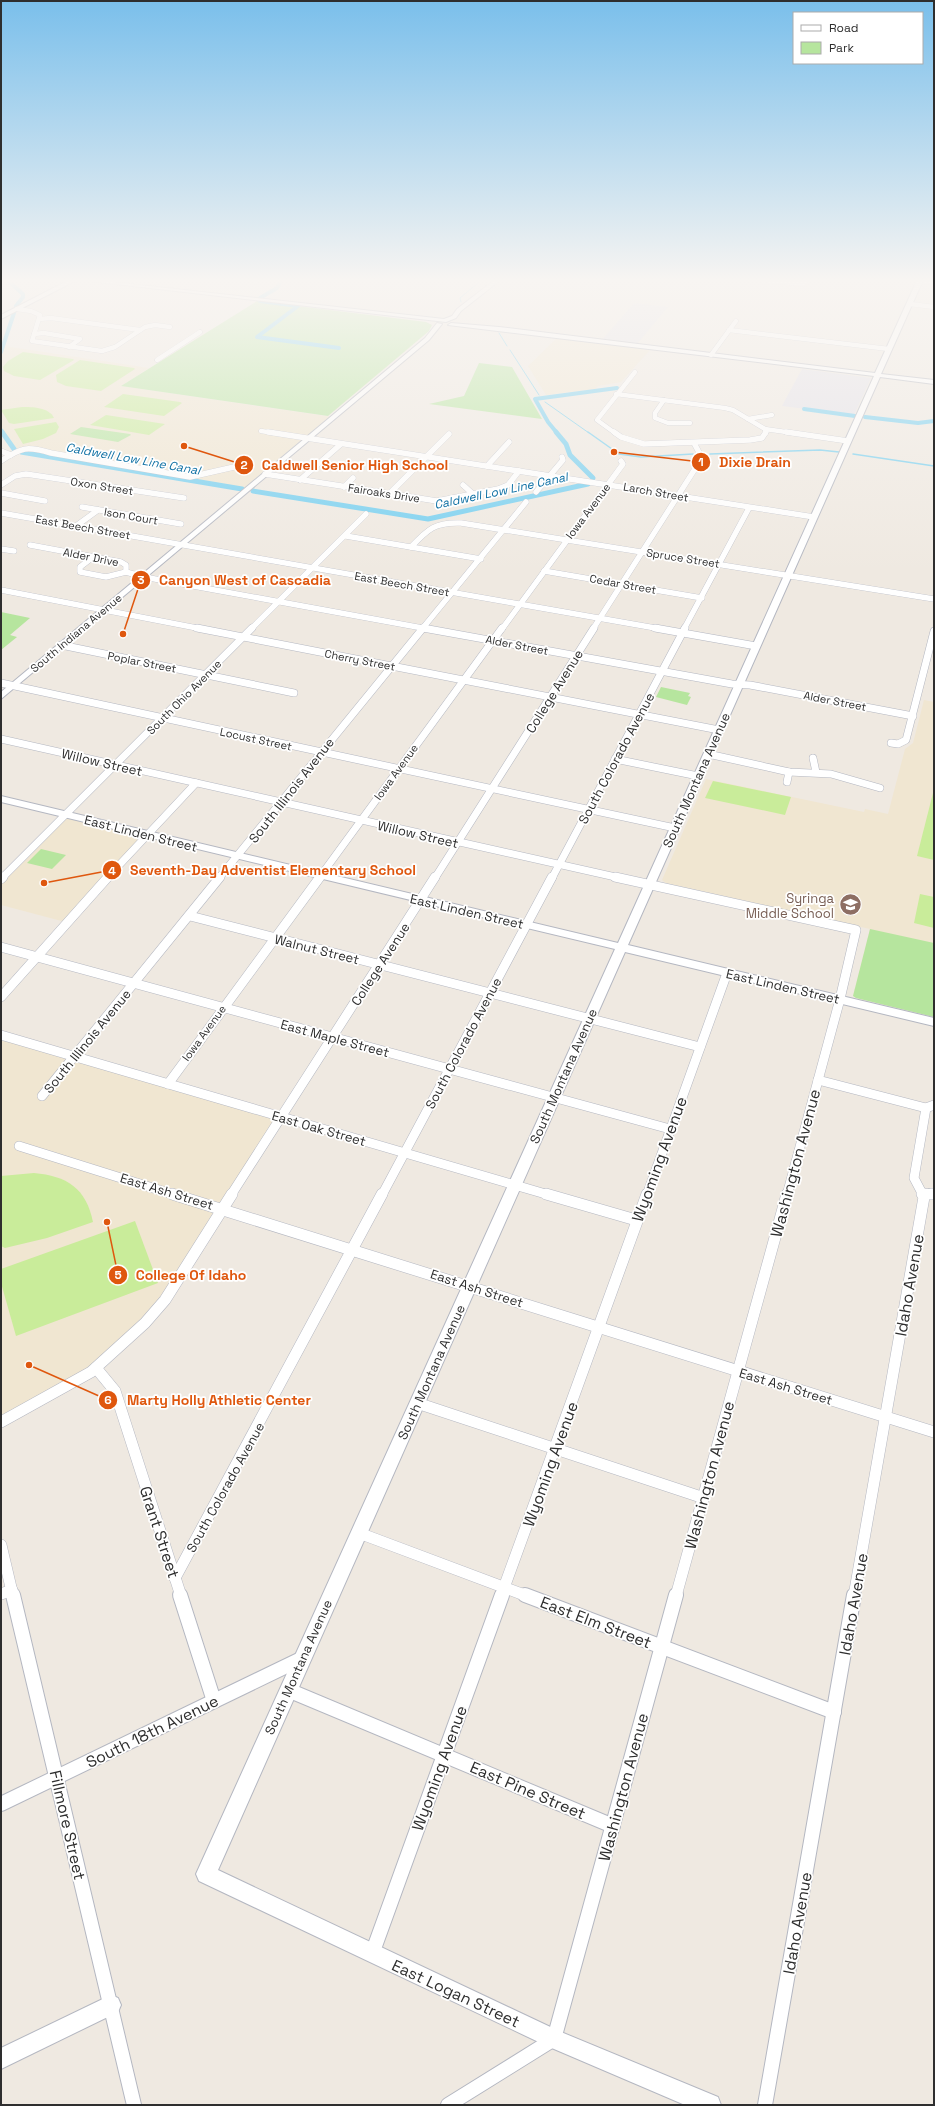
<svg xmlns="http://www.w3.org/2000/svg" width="935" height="2106" font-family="'Space Grotesk',sans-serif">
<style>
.industrial{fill:#e3e1e8}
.education{fill:#f0e6d1}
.green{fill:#b6e59e}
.pitch{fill:#c9ec9a}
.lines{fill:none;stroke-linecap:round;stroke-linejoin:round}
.stream-far1{stroke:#75cff0;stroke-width:1}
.stream{stroke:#75cff0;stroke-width:1.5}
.canal-far1{stroke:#75cff0;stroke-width:4}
.canal{stroke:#75cff0;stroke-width:5}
.street-far5-casing{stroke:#b4b7c1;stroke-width:5}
.street-far4-casing{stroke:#b4b7c1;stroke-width:6}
.street-far3-casing{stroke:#b4b7c1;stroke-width:8}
.street-far2-casing{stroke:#b4b7c1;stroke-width:10}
.street-far1-casing{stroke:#b4b7c1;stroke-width:12}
.street-casing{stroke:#b4b7c1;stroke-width:16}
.secondary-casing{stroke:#b4b7c1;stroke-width:2}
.street-far5{stroke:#fff;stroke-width:4.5}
.street-far4{stroke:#fff;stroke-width:5.5}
.street-far3{stroke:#fff;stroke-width:7}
.street-far2{stroke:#fff;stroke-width:9}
.street-far1{stroke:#fff;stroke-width:11}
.street{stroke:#fff;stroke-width:14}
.secondary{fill:#fff;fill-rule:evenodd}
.labels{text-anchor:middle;stroke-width:3.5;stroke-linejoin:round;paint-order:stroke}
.far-street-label{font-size:11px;fill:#2e2e2e;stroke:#fff}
.far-water-label{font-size:12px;font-style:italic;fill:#0d6fa3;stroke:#fff}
.street-label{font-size:13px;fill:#2e2e2e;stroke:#fff}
.education-label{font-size:13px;fill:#785e54;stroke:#fff;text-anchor:end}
.near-street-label{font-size:16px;fill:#2e2e2e;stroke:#fff}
.leader{fill:none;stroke:#df570e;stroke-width:1.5}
.callout-dot{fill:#df570e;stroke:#fff;stroke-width:1.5}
.mark-label{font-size:12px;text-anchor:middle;font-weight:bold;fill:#fff}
.callout-label{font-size:14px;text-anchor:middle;font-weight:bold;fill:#df570e;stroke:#fff;stroke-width:3.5;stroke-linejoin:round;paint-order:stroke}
</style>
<rect width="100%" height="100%" fill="#efe9e1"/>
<g class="industrial">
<path d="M634 303 668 307 637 344 602 340Z"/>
<path d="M802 369 871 378 854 415 782 406Z"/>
</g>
<g class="education">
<path d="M557 338 650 350 621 382 598 386 595 389 546 395 528 366Z"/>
<path d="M4 346 149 368 121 386 333 417 247 490 26 454 14 449 1 430V352Z"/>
<path d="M924 700 934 702V1017L856 998 853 996 870 929 666 883 662 880 706 779 864 812 865 809 888 814 905 749 913 743Z"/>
<path d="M66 815 147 834 69 923 1 905V879Z"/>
<path d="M1 1035 282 1117 165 1300 91 1372 1 1422Z"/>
</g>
<g class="green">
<path d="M257 301 426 322 432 325 429 331 328 416 121 386Z"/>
<path d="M479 363 512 367 542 419 429 404 464 396Z"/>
<path d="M81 427 130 434 131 435 118 442 70 434Z"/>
<path d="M1 612 30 618 10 635 17 637 1 650Z"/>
<path d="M661 687 690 693 688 696 691 697 687 705 656 697Z"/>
<path d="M41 849 66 855 52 869 27 863Z"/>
<path d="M870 929 934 943V1017L856 998 853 996Z"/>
</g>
<g class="pitch">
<path d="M23 352 73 359 74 360 40 380 14 376 4 371 3 367 8 361Z"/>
<path d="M80 360 134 368 135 369 101 391 66 386 57 382 56 375Z"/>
<path d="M123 394 180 402 182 403 164 416 104 407Z"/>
<path d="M22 407C32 407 49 407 54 418L14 424 9 423 1 410Z"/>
<path d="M106 415 165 424 149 435 90 425Z"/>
<path d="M56 422 59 427 56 433 43 439 23 444 14 429Z"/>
<path d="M713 781 791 797 785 815 705 798Z"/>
<path d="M934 789V860L917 856Z"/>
<path d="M920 894 934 897V928L914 923Z"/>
<path d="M34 1173C67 1176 86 1188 93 1222L47 1238 5 1248 1 1246V1176Z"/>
<path d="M135 1221 158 1283 16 1336 1 1283V1269Z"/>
</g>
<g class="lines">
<g class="stream-far1">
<path d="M461 302 460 298 484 278"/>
<path d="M499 333 507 346"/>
<path d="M510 350 539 395"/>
<path d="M545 402 589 433"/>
</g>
<g class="stream">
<path d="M588 432 619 454 641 457 693 454"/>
<path d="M710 454 820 450 839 452"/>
<path d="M853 454 934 466"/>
</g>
<g class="canal-far1">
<path d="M5 278 23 294V297L16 306"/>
<path d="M260 298 277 288 282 278"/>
<path d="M260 301 298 306 257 337 339 348"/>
<path d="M1 352 14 313"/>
<path d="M804 409 855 416"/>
<path d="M865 417 918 423 934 421"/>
<path d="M1 430 3 433"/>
<path d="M557 433 548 422 535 399 617 388"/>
</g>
<g class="canal">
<path d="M2 432 14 449"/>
<path d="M556 432 566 444 570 455 593 478"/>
<path d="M21 452 242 489"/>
<path d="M253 491 428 519 588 484"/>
</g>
<defs>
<g id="street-far5">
<path d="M743 278 803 284 808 278"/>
<path d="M920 280 934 282"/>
<path d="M910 304 934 307"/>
<path d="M17 309 31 311 40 315 32 341 102 351 115 347 145 327 155 325 170 327"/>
<path d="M39 319 51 318 140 330"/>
<path d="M729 330 889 349"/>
<path d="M34 334 44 333 80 339 69 347"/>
<path d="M711 355 736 321"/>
<path d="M157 360 200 332"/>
<path d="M616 394 725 408 733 410 765 429 793 433"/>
<path d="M664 400 655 413V418L668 423H690"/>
<path d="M748 419 772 415"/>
<path d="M765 429 766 433"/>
<path d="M261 431 274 433"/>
<path d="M615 433 597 420 635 372"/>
</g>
<g id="street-far4">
<path d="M268 432 814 517"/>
<path d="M614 432 621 437 644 444 750 440 762 438 766 432"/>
<path d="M786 432 848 441"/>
<path d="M1 451 11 455"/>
<path d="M1 461C22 447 27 446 51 453L190 477 234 467"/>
<path d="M487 466 509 442"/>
<path d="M265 474 437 501 498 489 508 485 519 471"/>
<path d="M300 480 341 444"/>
<path d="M1 485 15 476 26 474 184 498"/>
<path d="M463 485 473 494"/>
<path d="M344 487 353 478"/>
<path d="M536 492 563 460 562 457"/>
<path d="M1 493 45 501"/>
<path d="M389 494 449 434"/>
<path d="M82 507 181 524"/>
<path d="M1 513 661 629"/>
<path d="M76 526 98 510"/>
<path d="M346 536 481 559"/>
<path d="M30 545 121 562 126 565V572L144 577 428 629"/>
<path d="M411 547C428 529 435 522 461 523L934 599"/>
<path d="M1 549 14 551"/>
<path d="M93 557 80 567V572L106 577 126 572"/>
<path d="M544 571 702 598"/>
<path d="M1 590 202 629"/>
<path d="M251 629 366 514"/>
<path d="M422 629 526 502"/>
<path d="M502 629 623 464 621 461"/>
<path d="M593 629 700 461 701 456 694 443"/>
<path d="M684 629 749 508"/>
</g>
<g id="street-far3">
<path d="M197 628 719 730"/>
<path d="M423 628 732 684 750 685 913 716"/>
<path d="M655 628 756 646"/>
<path d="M61 645 294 693"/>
<path d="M1 683 675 828"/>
<path d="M1 739 620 878"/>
<path d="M891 743 898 744 906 740 934 631"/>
<path d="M708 754 789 772 831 774 880 788"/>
<path d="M813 758 816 772"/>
<path d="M615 759 698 776"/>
<path d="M787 782 789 772"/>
<path d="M2 878 252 628"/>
<path d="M107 878 196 783"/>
<path d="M219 878 423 628"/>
<path d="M319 878 502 628"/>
<path d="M435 878 594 628"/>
<path d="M552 878 685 628"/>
</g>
<g id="street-far2">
<path d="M615 877 856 930 840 999 787 1195"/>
<path d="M1 879 3 877"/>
<path d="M190 916 700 1047"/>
<path d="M1 947 670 1129"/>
<path d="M1 997 108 877"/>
<path d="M1 1035 549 1195"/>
<path d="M818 1080 926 1108"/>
<path d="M168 1084 320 877"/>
<path d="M42 1096 220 877"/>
<path d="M19 1146 175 1195"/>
<path d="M923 1193 934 1194"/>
<path d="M231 1195 435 877"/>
<path d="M382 1195 552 877"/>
<path d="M647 1195 727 973"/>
<path d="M923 1195 914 1178 926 1108 934 1105"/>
</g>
<g id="street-far1">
<path d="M172 1194 934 1432"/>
<path d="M546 1194 636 1220"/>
<path d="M931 1194H934"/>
<path d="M96 1368 115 1391 181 1596"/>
<path d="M417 1403 704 1498"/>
<path d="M1 1422 91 1372 145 1323 165 1300 232 1194"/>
<path d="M359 1533 527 1596"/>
<path d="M1 1545 13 1596"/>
<path d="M175 1578 382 1194"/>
<path d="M1 1594 12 1590"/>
<path d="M501 1596 647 1194"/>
<path d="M676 1596 787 1194"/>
<path d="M854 1596 924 1197 922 1194"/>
</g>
<g id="street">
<path d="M13 1595 134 2105"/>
<path d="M180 1595 214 1701"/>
<path d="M525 1595 834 1712"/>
<path d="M288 1690 613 1826"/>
<path d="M1 1804 301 1659"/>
<path d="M372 1954 502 1595"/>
<path d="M448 2105 554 2039 676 1595"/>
<path d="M765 2105 854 1595"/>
</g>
<g id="secondary">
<path d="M77 278 444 319 452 316 457 309 497 278H503L461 311 456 318 446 322 80 280 71 283 1 319V315L67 281Z"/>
<path d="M918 278H924L881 374 934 380V384L880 377 628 945 934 1018V1026L625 952 218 1870 561 2032 718 2097 721 2105H685L547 2046 199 1881 196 1874 615 949 1 802V796L618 943 874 376 448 325 451 323 499 327 875 373Z"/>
<path d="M437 323 442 324 429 340 1 699V692L425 338Z"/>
<path d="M111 1995 118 1998 121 2005 118 2012 1 2069V2048Z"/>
</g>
</defs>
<use href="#street-far5" class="street-far5-casing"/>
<use href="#street-far4" class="street-far4-casing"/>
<use href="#street-far3" class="street-far3-casing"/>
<use href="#street-far2" class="street-far2-casing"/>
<use href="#street-far1" class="street-far1-casing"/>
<use href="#street" class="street-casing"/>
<use href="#secondary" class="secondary-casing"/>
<use href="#street-far5" class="street-far5"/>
<use href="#street-far4" class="street-far4"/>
<use href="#street-far3" class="street-far3"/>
<use href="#street-far2" class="street-far2"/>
<use href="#street-far1" class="street-far1"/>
<use href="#street" class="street"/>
<use href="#secondary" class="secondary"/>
</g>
<linearGradient id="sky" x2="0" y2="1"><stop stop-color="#7abfeb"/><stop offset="0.49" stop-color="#f8f5f2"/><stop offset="1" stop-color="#f8f5f2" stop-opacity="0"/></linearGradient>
<rect width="935" height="573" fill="url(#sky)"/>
<defs>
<symbol id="school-disc" viewBox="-11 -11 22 22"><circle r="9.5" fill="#8d6e63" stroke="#fff"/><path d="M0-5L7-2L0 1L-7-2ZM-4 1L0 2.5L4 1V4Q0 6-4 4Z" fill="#fff"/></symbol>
</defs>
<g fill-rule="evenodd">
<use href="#school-disc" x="838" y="892" width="25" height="25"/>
</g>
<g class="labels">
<g class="far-street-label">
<text transform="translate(102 486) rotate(9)" y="4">Oxon Street</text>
<text transform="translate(656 492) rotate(10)" y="4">Larch Street</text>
<text transform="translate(384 493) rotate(9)" y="4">Fairoaks Drive</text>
<text transform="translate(588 511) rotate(-53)" y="4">Iowa Avenue</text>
<text transform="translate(131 516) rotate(10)" y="4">Ison Court</text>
<text transform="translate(83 527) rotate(10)" y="4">East Beech Street</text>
<text transform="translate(91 557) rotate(11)" y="4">Alder Drive</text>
<text transform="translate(683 558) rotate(9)" y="4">Spruce Street</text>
<text transform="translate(402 584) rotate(10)" y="4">East Beech Street</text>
<text transform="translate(623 584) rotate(10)" y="4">Cedar Street</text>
<text transform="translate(76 633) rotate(-40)" y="4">South Indiana Avenue</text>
<text transform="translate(517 645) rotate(11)" y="4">Alder Street</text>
<text transform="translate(360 660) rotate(11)" y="4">Cherry Street</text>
<text transform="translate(142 662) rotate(11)" y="4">Poplar Street</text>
<text transform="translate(184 697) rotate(-45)" y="4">South Ohio Avenue</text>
<text transform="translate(835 701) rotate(11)" y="4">Alder Street</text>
<text transform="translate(256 739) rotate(12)" y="4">Locust Street</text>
<text transform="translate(396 772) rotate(-54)" y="4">Iowa Avenue</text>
<text transform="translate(204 1033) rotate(-54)" y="4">Iowa Avenue</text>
</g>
<g class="far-water-label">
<text transform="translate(133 459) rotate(10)" y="4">Caldwell Low Line Canal</text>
<text transform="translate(501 491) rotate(-12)" y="4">Caldwell Low Line Canal</text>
</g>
<g class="street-label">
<text transform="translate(554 691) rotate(-58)" y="5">College Avenue</text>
<text transform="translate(616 758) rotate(-62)" y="5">South Colorado Avenue</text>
<text transform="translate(102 762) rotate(13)" y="5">Willow Street</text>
<text transform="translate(696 780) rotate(-66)" y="5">South Montana Avenue</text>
<text transform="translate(291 790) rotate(-52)" y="5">South Illinois Avenue</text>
<text transform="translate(141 833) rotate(14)" y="5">East Linden Street</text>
<text transform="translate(418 834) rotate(13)" y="5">Willow Street</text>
<text transform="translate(467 911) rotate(13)" y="5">East Linden Street</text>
<text transform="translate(317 949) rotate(14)" y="5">Walnut Street</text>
<text transform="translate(380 964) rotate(-57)" y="5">College Avenue</text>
<text transform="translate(783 986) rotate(13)" y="5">East Linden Street</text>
<text transform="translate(335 1038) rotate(15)" y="5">East Maple Street</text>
<text transform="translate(87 1041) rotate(-51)" y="5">South Illinois Avenue</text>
<text transform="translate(463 1043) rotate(-62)" y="5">South Colorado Avenue</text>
<text transform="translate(563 1076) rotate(-66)" y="5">South Montana Avenue</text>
<text transform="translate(319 1128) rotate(16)" y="5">East Oak Street</text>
<text transform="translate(167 1191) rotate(17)" y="5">East Ash Street</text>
<text transform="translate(477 1288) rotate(18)" y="5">East Ash Street</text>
<text transform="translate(431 1372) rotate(-66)" y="5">South Montana Avenue</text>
<text transform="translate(786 1386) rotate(17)" y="5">East Ash Street</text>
<text transform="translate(225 1487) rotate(-61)" y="5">South Colorado Avenue</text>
<text transform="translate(298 1667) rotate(-66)" y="5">South Montana Avenue</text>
</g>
<g class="education-label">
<text x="834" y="903">Syringa<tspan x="834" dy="15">Middle School</tspan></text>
</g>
<g class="near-street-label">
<text transform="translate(659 1159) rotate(-70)" y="6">Wyoming Avenue</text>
<text transform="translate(795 1163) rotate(-75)" y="6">Washington Avenue</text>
<text transform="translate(909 1285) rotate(-80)" y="6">Idaho Avenue</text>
<text transform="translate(550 1464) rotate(-70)" y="6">Wyoming Avenue</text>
<text transform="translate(709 1475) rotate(-75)" y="6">Washington Avenue</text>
<text transform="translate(160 1532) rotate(72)" y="6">Grant Street</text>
<text transform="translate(853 1604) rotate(-80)" y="6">Idaho Avenue</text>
<text transform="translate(596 1622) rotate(21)" y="6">East Elm Street</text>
<text transform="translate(152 1731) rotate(-26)" y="6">South 18th Avenue</text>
<text transform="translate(439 1768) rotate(-70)" y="6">Wyoming Avenue</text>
<text transform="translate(623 1787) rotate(-75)" y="6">Washington Avenue</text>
<text transform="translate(528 1790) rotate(23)" y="6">East Pine Street</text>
<text transform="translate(68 1825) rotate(77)" y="6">Fillmore Street</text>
<text transform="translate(797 1923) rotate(-80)" y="6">Idaho Avenue</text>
<text transform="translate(456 1993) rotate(25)" y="6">East Logan Street</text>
</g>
</g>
<path class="leader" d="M614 452L701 462M184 446L244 465M123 634L141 580M44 883L112 870M107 1222L118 1275M29 1365L108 1400"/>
<g class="callout-dot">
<circle cx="614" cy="452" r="4"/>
<circle cx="184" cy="446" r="4"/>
<circle cx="123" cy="634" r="4"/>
<circle cx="44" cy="883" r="4"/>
<circle cx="107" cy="1222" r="4"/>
<circle cx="29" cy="1365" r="4"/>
<circle cx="701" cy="462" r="10"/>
<circle cx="244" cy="465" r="10"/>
<circle cx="141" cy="580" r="10"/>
<circle cx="112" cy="870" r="10"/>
<circle cx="118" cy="1275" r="10"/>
<circle cx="108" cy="1400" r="10"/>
</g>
<g class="mark-label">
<text x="701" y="466">1</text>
<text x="244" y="469">2</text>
<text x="141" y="584">3</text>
<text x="112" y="875">4</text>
<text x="118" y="1279">5</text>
<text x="108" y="1404">6</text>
</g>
<g class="callout-label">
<text x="755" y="467">Dixie Drain</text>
<text x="355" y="470">Caldwell Senior High School</text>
<text x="245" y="585">Canyon West of Cascadia</text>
<text x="273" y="875">Seventh-Day Adventist Elementary School</text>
<text x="191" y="1280">College Of Idaho</text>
<text x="219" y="1405">Marty Holly Athletic Center</text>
</g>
<rect width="935" height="2106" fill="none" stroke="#2e2e2e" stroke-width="4"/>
<rect x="793" y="12" width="130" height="52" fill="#ffffff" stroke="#ababab"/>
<rect x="801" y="25" width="20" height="6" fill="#ffffff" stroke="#ababab"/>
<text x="829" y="32" font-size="12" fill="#2e2e2e">Road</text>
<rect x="801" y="42" width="20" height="12" fill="#b6e59e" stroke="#ababab"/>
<text x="829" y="52" font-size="12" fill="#2e2e2e">Park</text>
</svg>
